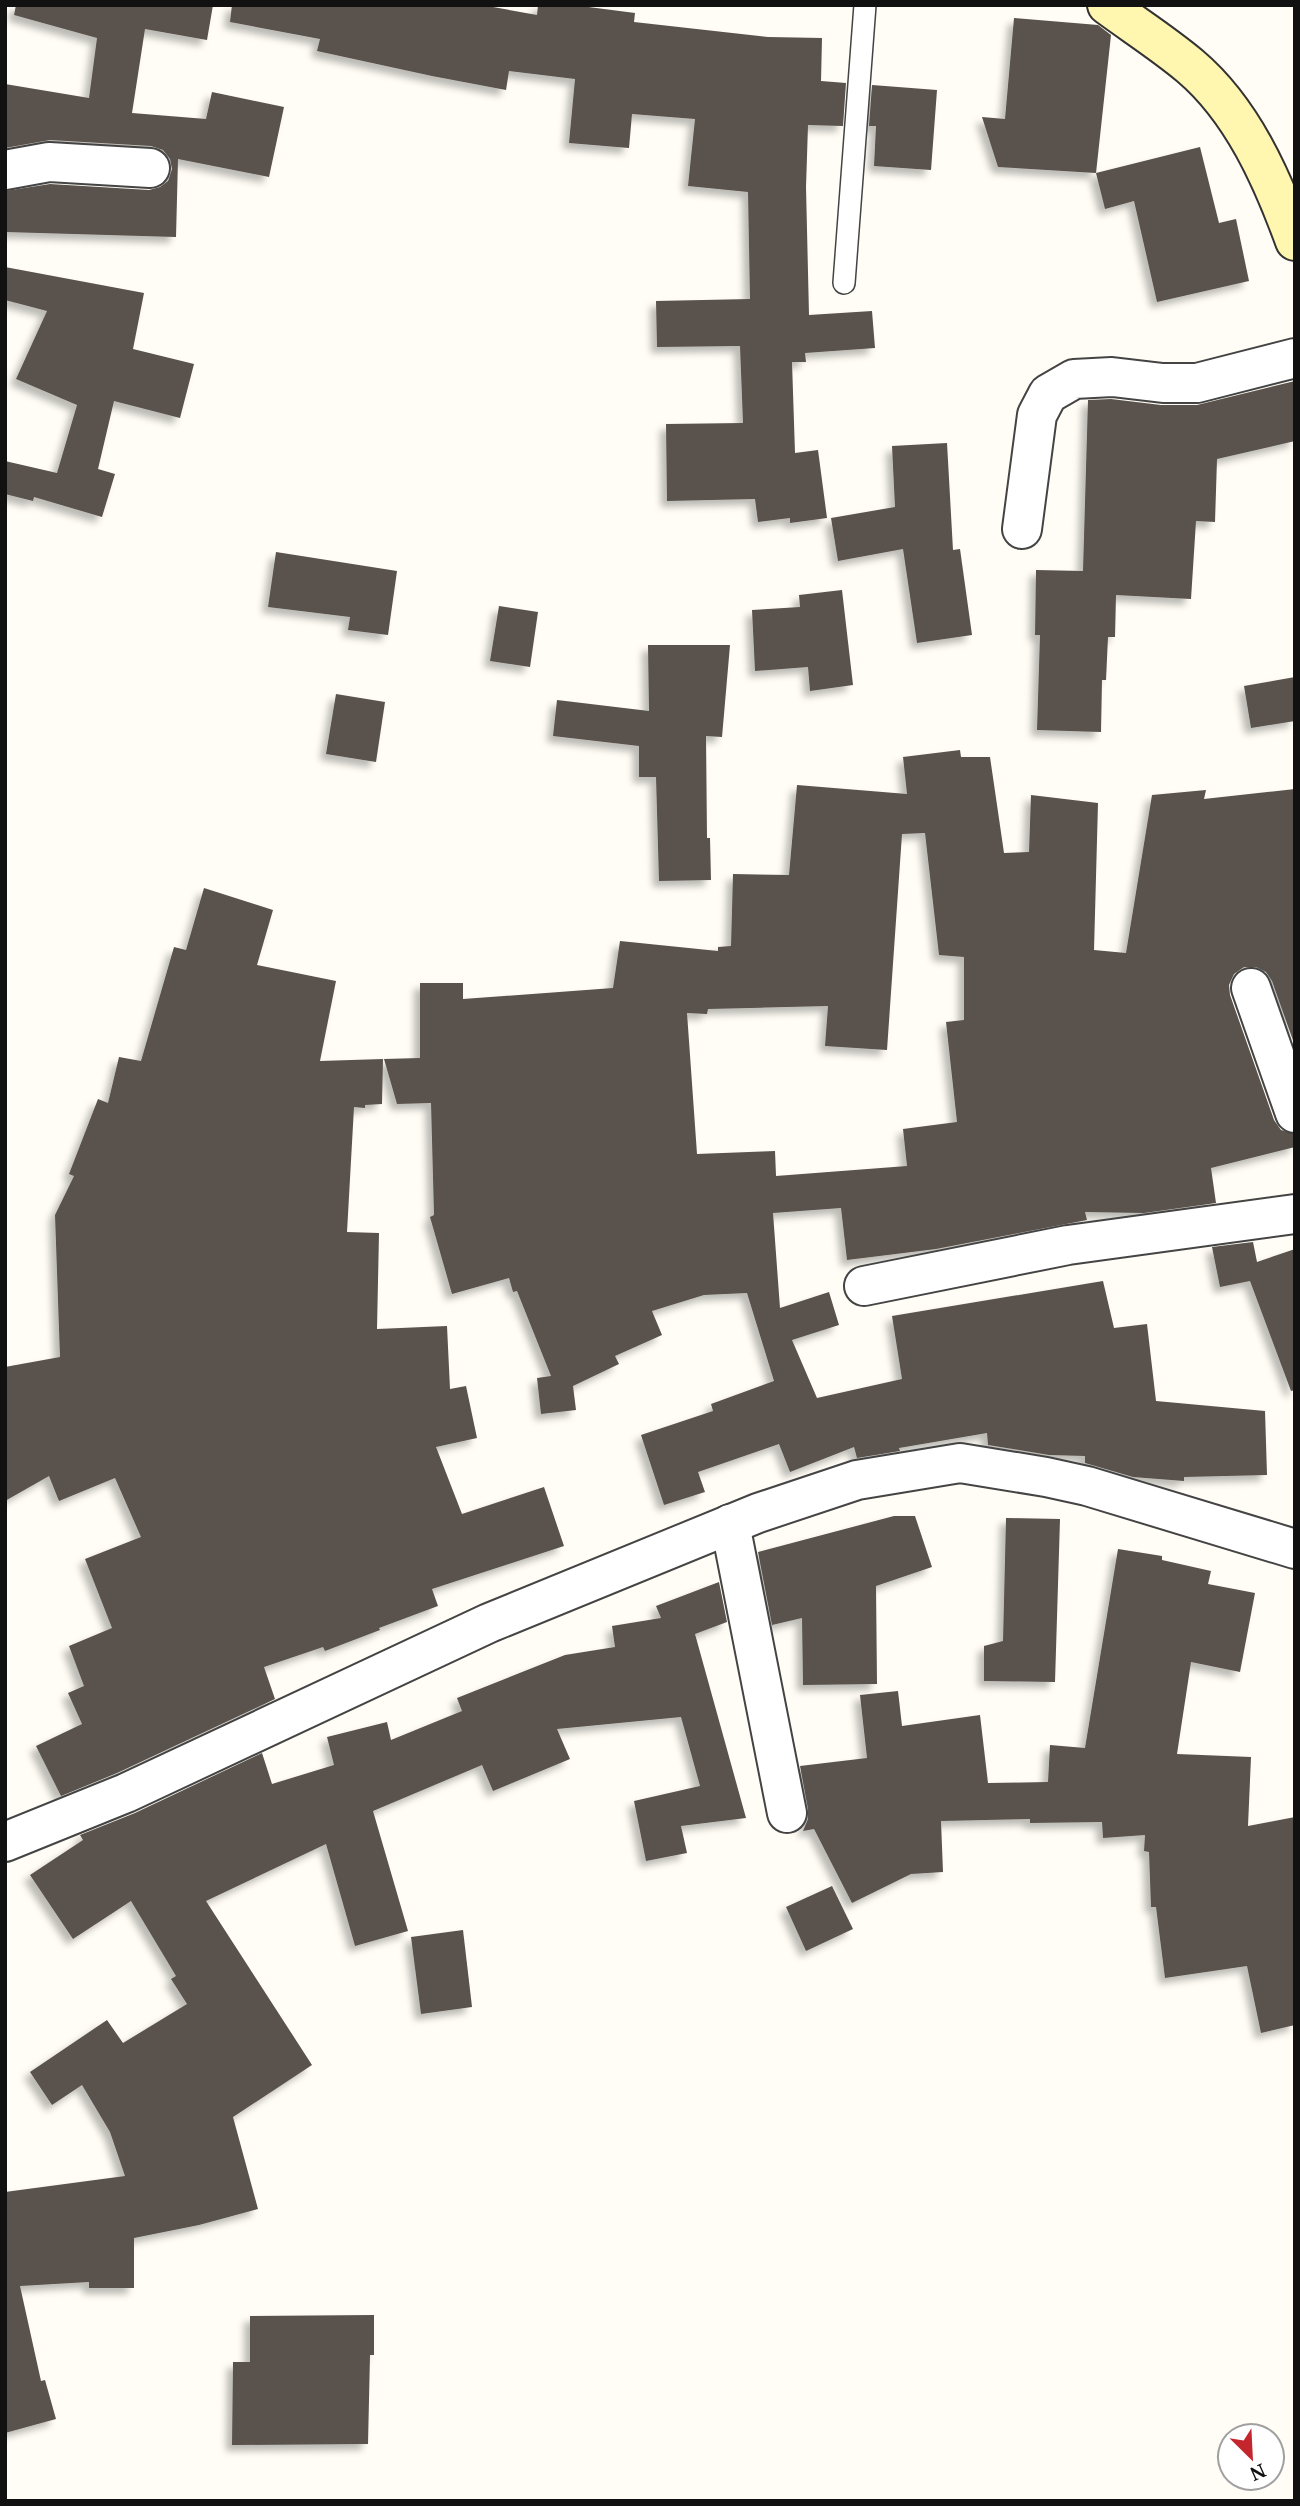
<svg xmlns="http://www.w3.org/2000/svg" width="1300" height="2506" font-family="'Noto Serif',serif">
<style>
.building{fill:#5a524d;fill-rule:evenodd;filter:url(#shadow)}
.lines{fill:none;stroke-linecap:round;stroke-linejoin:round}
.lane-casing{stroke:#444;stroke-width:24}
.street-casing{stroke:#444;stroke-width:42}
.secondary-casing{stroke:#333;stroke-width:42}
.lane{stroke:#fff;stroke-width:21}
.street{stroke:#fff;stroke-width:38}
.secondary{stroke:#fff6b0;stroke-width:38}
</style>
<defs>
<filter id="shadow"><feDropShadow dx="-6" dy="6" stdDeviation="3.5" flood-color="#0004"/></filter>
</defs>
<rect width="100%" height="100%" fill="#fffdf5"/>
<g class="building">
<path d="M16 5H213L207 40 145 29 132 113 206 119 212 92 284 107 269 177 178 159 176 237 5 232V191L50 184 149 190 160 187 168 181 172 169 170 159 163 150 151 146 50 140 5 148V84L89 98 97 38 14 15Z"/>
<path d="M232 5H482L537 15 538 5H573L635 13 634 22 768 37 822 38 821 81 846 83 843 126 808 125 806 187 809 315 872 311 875 348 805 353 806 362H792L795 453 818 450 827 518 790 523V518L758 522 755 499 667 501 666 424 743 423 740 346 657 347 656 301 750 299 748 192 688 186 695 119 632 114 629 148 569 143 575 79 509 71 506 90 432 76 317 51 320 39 230 22Z"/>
<path d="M1014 18 1098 25 1111 35 1096 173 998 167 982 117 1005 119Z"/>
<path d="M872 85 937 90 931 170 874 166 876 126H869Z"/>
<path d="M1200 147 1219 223 1236 219 1249 281 1157 302 1134 201 1105 209 1096 173Z"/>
<path d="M5 267 144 293 133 349 194 364 180 418 114 401 98 469 115 474 102 517 34 497 33 501 5 494V461L57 473 77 405 16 379 47 311 5 300Z"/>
<path d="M1295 381V441L1217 459 1215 522 1196 521 1191 599 1116 595 1115 637H1108L1106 680H1102L1101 732 1037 730 1040 635H1035L1036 570 1083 571 1088 400 1111 399 1161 405H1197Z"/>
<path d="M947 443 953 550 960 549 972 635 917 643 903 549 838 561 831 518 895 507 892 446Z"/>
<path d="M276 552 397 571 388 635 348 630 350 617 268 607Z"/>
<path d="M842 590 853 685 810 691 808 667 755 671 752 610 800 607 799 595Z"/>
<path d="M499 606 538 612 530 667 490 661Z"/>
<path d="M648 645H730L722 737 706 736 707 838H710L711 880 659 881 656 777H639V746L553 736 557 700 649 711Z"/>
<path d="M1295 677V721L1251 728 1244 686Z"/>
<path d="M336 694 385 702 376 762 326 754Z"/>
<path d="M960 750 961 757H990L1004 853 1029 852 1031 795 1098 803 1094 950 1126 953 1152 795 1206 790 1204 799 1295 789V1046L1272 981 1266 972 1256 967H1244L1234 974 1229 985 1230 995 1274 1120 1281 1130 1295 1134V1147L1211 1168 1216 1203 1144 1213 1085 1212 1087 1220 936 1249 847 1260 841 1208 773 1213 780 1308 829 1292 839 1325 792 1340 817 1398 902 1379 892 1316 1103 1281 1114 1328 1147 1324 1156 1401 1265 1411 1267 1475 1184 1477V1481L1133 1477 1085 1463V1456L1049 1455 988 1445 987 1433 899 1448 900 1451 857 1458 854 1447 790 1472 779 1444 698 1472 705 1492 664 1505 641 1435 713 1411 711 1404 774 1381 747 1293 704 1295 652 1311 662 1335 615 1356 619 1364 573 1386 576 1410 541 1414 537 1378 551 1376 517 1291 513 1292 509 1278 452 1294 430 1217 434 1215 431 1103 397 1104 384 1059 420 1058V983H463V999L613 988 620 941 718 951V947L731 946 733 874 789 875 797 785 907 794 903 757ZM925 833 939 955 964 957V1020L946 1022 957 1122 903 1129 907 1166 776 1176 775 1151 697 1154 687 1013 707 1014 708 1009 828 1006 825 1046 887 1050 902 834Z"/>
<path d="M204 888 273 910 257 965 336 981 320 1061 383 1059 382 1104 365 1105V1108L354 1107 347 1232 379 1233 377 1329 447 1326 450 1389 466 1386 477 1438 436 1447 462 1514 544 1487 564 1546 432 1589 438 1606 379 1628 380 1630 325 1651 323 1647 264 1667 275 1699 117 1773 61 1796 36 1746 82 1724 68 1693 84 1686 69 1646 112 1628 85 1559 141 1537 115 1478 59 1501 49 1476 5 1501V1367L60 1357 55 1215 74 1176 69 1174 98 1099 108 1103 119 1057 141 1061 174 947 186 950Z"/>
<path d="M1253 1242 1257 1262 1295 1249V1390L1291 1391 1250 1281 1220 1287 1212 1247Z"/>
<path d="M894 1516H915L932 1567 876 1586 877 1684 803 1685 802 1618 772 1625 758 1552Z"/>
<path d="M1006 1518 1060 1519 1055 1682 984 1681V1646L1003 1641Z"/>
<path d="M1118 1549 1162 1556V1560L1211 1571 1208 1584 1255 1593 1240 1672 1191 1662 1177 1754 1251 1757 1248 1826 1295 1817V2025L1261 2033 1247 1966 1165 1978 1156 1907H1151L1149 1852 1144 1851 1145 1835 1103 1838 1102 1822 1030 1823V1819L941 1821 943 1872 911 1874 852 1903 814 1829 803 1831 808 1819V1809L800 1766 867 1758 860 1695 898 1691 902 1726 980 1715 988 1783 1048 1782 1050 1745 1085 1748Z"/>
<path d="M719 1582 727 1622 695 1634 746 1818 681 1826 687 1853 646 1861 634 1801 700 1786 681 1717 557 1729 570 1759 493 1791 482 1765 373 1811 408 1931 355 1946 326 1844 206 1901 312 2065 233 2117 258 2209 199 2225 134 2238V2288H89V2282L20 2286 41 2381 45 2380 56 2419 5 2433V2192L125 2176 110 2132 82 2085 52 2105 30 2072 107 2020 123 2043 187 2004 171 1979 176 1976 131 1901 73 1939 30 1875 83 1840 80 1835 135 1813 262 1753 272 1784 334 1765 327 1737 387 1722 391 1740 462 1711 457 1698 565 1655 615 1647 612 1626 661 1618 656 1606Z"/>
<path d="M832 1886 853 1929 806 1951 786 1907Z"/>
<path d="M463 1930 472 2007 421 2014 411 1937Z"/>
<path d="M374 2315V2355H370L368 2444 232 2445 233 2362H250V2316Z"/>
</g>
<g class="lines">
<defs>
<path id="lane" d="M844 283 865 5"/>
<g id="street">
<path d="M5 170 49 162 150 168"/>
<path d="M1022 529 1037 415 1048 394 1074 379 1112 377 1163 383H1197L1295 358"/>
<path d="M1251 988 1295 1113"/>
<path d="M864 1286 1068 1245 1295 1214"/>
<path d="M730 1524 787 1813"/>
<path d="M5 1842 126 1793 489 1623 758 1513 857 1480 960 1463 1046 1477 1087 1486 1295 1549"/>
</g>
<path id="secondary" d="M1107 5C1134 25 1164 44 1190 66 1242 110 1272 178 1295 241"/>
</defs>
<use href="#lane" class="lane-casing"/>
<use href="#street" class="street-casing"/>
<use href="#secondary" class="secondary-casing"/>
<use href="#lane" class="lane"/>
<use href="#street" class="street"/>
<use href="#secondary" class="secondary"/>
</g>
<rect width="1300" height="2506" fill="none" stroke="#111111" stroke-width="14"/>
<g transform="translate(1251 2457) rotate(156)"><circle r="33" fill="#ffffff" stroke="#a0a0a0" stroke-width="2"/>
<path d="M0-5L12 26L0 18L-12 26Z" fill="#c4262e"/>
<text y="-10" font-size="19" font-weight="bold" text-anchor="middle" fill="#111111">N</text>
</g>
</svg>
